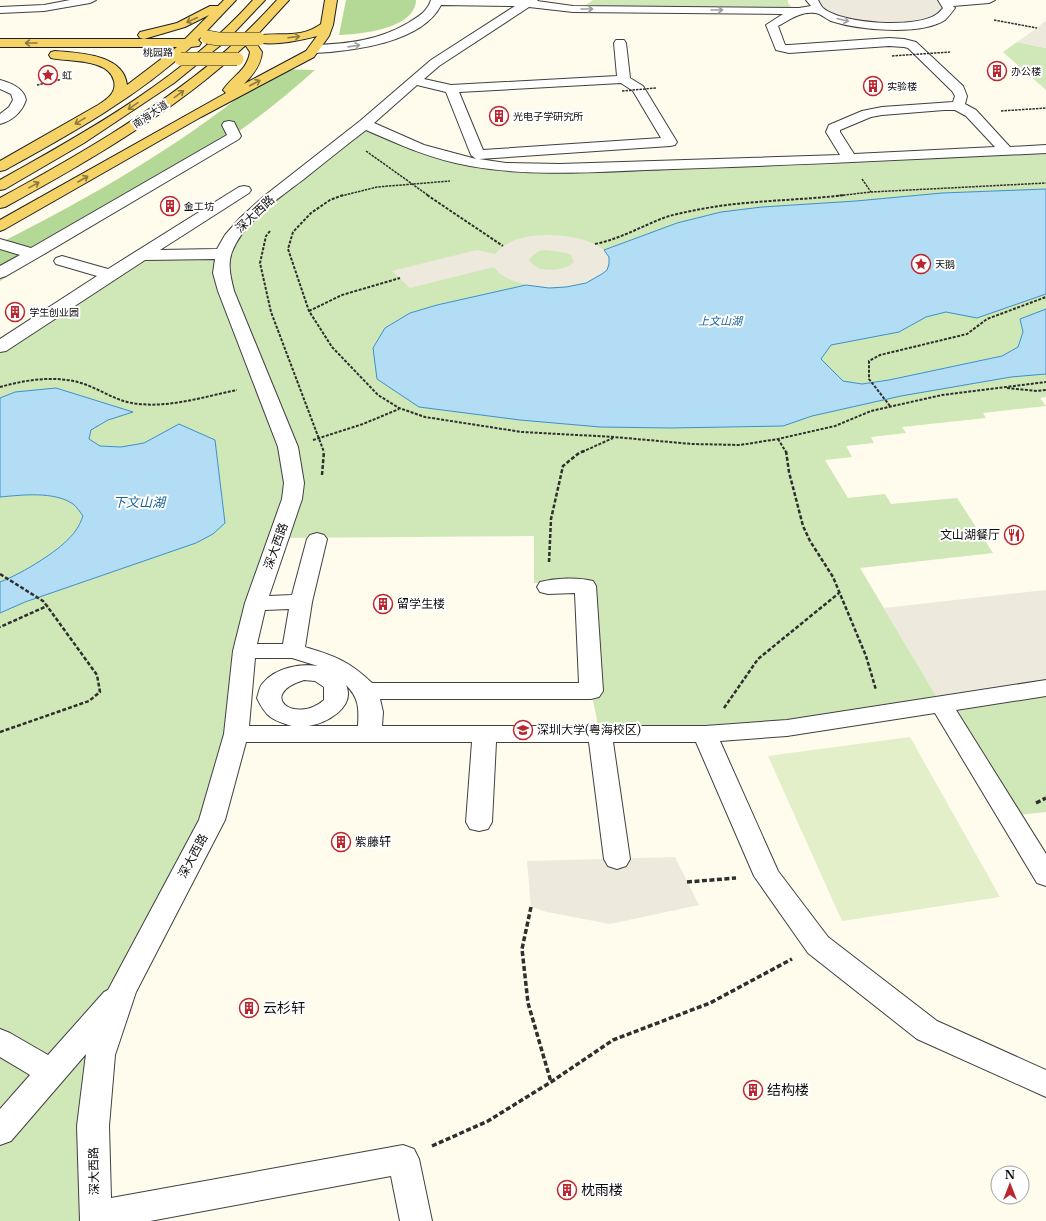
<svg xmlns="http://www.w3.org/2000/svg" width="1046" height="1221" font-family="'Libre Baskerville','Noto Sans SC',serif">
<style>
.green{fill:#d0e8b7}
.forest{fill:#b4d997}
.pitch{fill:#e2efc9}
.plaza{fill:#eee9dd;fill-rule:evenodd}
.water{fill:#b3dcf5;stroke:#3b91cb}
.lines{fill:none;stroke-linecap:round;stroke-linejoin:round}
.minor-casing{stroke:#404040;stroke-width:2}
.major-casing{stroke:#1e1e1e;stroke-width:2}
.path-far3{stroke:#2f2f2f;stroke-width:1.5;stroke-dasharray:2.5 1;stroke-linecap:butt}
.path-far2{stroke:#2f2f2f;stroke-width:2;stroke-dasharray:3 1.5;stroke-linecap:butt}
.path-far1{stroke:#2f2f2f;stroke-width:2.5;stroke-dasharray:4 2;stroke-linecap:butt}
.path{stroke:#2f2f2f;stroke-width:3.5;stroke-dasharray:5 2.5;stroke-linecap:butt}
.minor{fill:#fff;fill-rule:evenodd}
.major{fill:#f6d366;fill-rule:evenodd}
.major-bridge-casing{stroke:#1e1e1e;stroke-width:14;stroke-linecap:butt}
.path-bridge{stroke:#2f2f2f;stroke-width:1.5;stroke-dasharray:2.5 1;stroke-linecap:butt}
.major-bridge{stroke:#f6d366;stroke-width:13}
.oneway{stroke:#9e9e9e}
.oneway2{stroke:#8d7a3e}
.labels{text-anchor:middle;stroke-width:4;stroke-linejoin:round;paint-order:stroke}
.far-street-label{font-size:10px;fill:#0d0d0d;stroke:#fff}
.far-poi-label{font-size:10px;fill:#0d0d0d;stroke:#fff;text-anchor:start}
.far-water-label{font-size:11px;font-style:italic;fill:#18629c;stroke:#fff}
.street-label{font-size:12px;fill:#0d0d0d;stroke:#fff}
.poi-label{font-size:12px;fill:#0d0d0d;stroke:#fff;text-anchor:start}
.water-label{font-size:13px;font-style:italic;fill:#18629c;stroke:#fff}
.near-poi-label{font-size:14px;fill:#0d0d0d;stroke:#fff;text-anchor:start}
</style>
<rect width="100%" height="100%" fill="#fffbed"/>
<g class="green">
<path d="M593 0H788V3L791 7H583Z"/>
<path d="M1017 42 1046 48V90L1003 52Z"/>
<path d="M365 124 419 148 506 167 1046 149V397L1040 398 1046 406 983 413 986 418 902 427 906 433 871 437 874 443 846 446 852 457 825 460 848 498 885 494 891 504 957 498 993 553 860 568 941 704 1046 688V812L1010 816 941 704 787 728 600 734 591 691 584 583H534V536L279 538 212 820 122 991 96 1221H0V347L142 255 223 254 230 238Z"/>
</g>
<g class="forest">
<path d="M346 0H416C415 29 361 34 339 35Z"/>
<path d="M273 69 315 70C221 155 108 216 0 281V243C96 195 192 139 273 69Z"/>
</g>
<path class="pitch" d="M910 737 1000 897 842 921 768 756Z"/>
<g class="plaza">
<path d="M812 0H944L947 13 906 26 834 18Z"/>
<path d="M1046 20V48L1017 42 1037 28Z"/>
<path d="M548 235 565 236 581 239 595 244 604 250 609 257V264L607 270 602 274 586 283 566 287 549 288 526 285 511 280 500 274 494 267 410 288 392 271 477 250 495 254 503 246 515 240 530 236ZM546 250 567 253 571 255 574 262 567 267 554 270 540 269 531 263 529 260 531 257 539 251Z"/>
<path d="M1046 590V688L941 704 884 608Z"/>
<path d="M675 857 699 905 610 924 547 912 531 907 527 861Z"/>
</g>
<g class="water">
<path d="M1046 189V294L977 318 946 312 926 317 899 332 831 345 821 359 843 381 862 384 889 380 1002 356 1018 347 1023 332 1020 319 1046 309V374L1011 377 901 396 812 416 783 426 671 428 600 427 520 420 419 407 377 379 373 348 385 328 410 313 437 305 526 285 549 288 566 287 586 283 602 274 607 270 609 264V257L604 250 677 223 721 212 762 207 856 201 942 193Z"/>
<path d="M56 388 133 412 108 420 91 430 89 439 100 446 121 447 144 443 179 424 215 440 225 523 213 534 196 543 25 602 0 613V582C21 574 64 549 76 530 79 526 81 521 83 516 80 512 77 507 73 504 54 491 22 495 0 497V398L15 392Z"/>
</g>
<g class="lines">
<defs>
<g id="minor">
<path d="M70 0H96L90 3 44 11 0 13V7L44 5Z"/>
<path d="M431 0H538L537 1 573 6 799 8 811 6 806 0H818C819 2 821 6 823 8 841 24 917 29 937 14 939 13 941 10 943 8L938 0H995L989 3 953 6 955 8C952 12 948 17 945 20 921 36 858 30 831 21 826 19 820 13 815 13 801 11 789 20 778 26L785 45H789L889 38 904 39 916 42 963 86 967 96 965 104 976 110 1010 147 1046 145V153C922 159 798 165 674 169 606 171 537 178 470 166 434 160 400 145 366 130 345 146 325 162 304 179 279 198 243 222 232 252 227 265 231 278 234 291L298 447 304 483 302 499 269 596 292 595 307 539 310 535 317 533 324 535 327 539 312 602 305 647C335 656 349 661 372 683H579L575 593 548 594 540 592 537 587 540 582C556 578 577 577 593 581L596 586 603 691 599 697 591 699H380L383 712 382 726H705L787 720 1046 680V696L956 710 1046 854V886L1037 883 935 713 787 736 720 741 778 871 828 937 937 1021 1046 1070V1097L917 1039 808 953 754 876 696 742H613L630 859 626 866 617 869 608 866 604 859 589 742H496L492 822 488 829 479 831 470 829 466 822 472 742H246L225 820 136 992 115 1055 109 1126 111 1198 403 1145 414 1149 419 1159 432 1221H400L391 1176 150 1221H80L77 1126 86 1054 11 1141 0 1145V1109L30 1075 0 1057V1029L10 1033 48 1055 104 992 108 990 199 820 224 734 233 651 245 603 282 499 284 483 278 447 218 291 213 273 215 259 145 260 6 351 0 352V339L97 276 56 264 54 261 56 258 62 256 108 269 239 187 244 186 249 187 251 190 249 193 160 250 217 249 225 235 240 218 263 197 360 121 431 60 515 6 441 5C422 43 352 51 315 53L311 52 309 49 311 46 315 45C348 44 379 40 408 23 418 17 427 12 431 0ZM529 7 573 12 783 14 766 25 776 50 789 53 889 46 904 47 908 48 952 91 955 96 953 102 882 107 862 111 829 125 826 132 840 155 560 164 506 163 479 159 670 146 675 145 677 142 643 86 630 78 626 43 624 40H616L614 43 617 76 451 85 424 79 439 66ZM621 83 633 91 661 138 483 150 459 92ZM417 85 446 92 471 155 476 159 424 145 374 123ZM944 110H955L966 116 995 147 854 154 840 132V130L871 117 882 115ZM289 609 283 644H257L265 610ZM255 658H292L318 666C300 663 275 668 263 683 259 687 259 693 257 698 266 717 272 720 292 726H249ZM304 680 315 681 324 687V700C295 725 256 695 304 680ZM346 685C359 698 359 708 358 726H308C326 724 356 707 346 685Z"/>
<path d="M0 80C11 83 24 88 26 100 22 112 12 121 0 124V114L9 107 13 100 11 94 0 89Z"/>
<path d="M229 121 234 122 241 136 239 139 39 257 6 276 0 278V266L20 255 0 249V239L31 248 227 135 222 125 224 122Z"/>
</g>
<g id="major">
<path d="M224 0H236L198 40 201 43 199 46 191 47C136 98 70 134 5 170L0 171V161L98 105C106 100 117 93 114 81 109 58 68 62 51 58L49 55 51 52 55 51C79 53 124 54 127 85L177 47H0V39H185L209 15 185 27 144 39 140 38 138 35 140 32 177 23 210 6H218Z"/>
<path d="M253 0H265L227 40 174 83 84 143 5 189 0 190V180C90 130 184 77 253 0Z"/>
<path d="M277 0H289L256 36C279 31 299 40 321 24L325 0H337L333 25 329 36 314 57 201 117 5 229 0 231V220L226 93 223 90C232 76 247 71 250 52L246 46 247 44C175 111 91 160 5 207L0 208V198C75 157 150 114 216 59 238 41 258 21 277 0ZM317 36 306 51 244 84C253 75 261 65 262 52L256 43H248L253 38 255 42C274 46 298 41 317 36Z"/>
</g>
</defs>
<use href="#minor" class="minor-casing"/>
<use href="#major" class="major-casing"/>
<g class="path-far3">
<path d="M994 20 1037 28"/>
<path d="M37 85 63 79"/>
<path d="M1001 111 1046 108"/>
<path d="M366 151 429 196"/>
<path d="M862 179 871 192"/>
<path d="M341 196 377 187 450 181"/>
<path d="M836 196 871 192 1046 183"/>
</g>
<g class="path-far2">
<path d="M343 195 330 200 311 213 293 232 288 249 309 311 332 347 378 395 399 408 425 417 522 432 614 437 692 444 740 445 778 439 835 426 871 411 942 395 1046 382"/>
<path d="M427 195 503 246"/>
<path d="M270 231 266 236 260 263 271 312 324 452"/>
<path d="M595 244C620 239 642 226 666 217 676 214 686 212 696 210 745 200 795 201 845 195"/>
<path d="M309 311 342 295 400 278"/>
<path d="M0 387C25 380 55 375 81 383 98 388 114 400 132 403 166 409 203 397 237 390"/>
<path d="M1007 388 1037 391 1046 390"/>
<path d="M890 406 869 379V361L880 355 967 334 987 319 1046 297"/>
<path d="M778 439 786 452"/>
<path d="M313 440 363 424 399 409"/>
<path d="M582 452 613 438"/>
</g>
<g class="path-far1">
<path d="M786 451 789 472 803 526 810 541 833 577 866 656 876 690"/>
<path d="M322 475 324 451"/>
<path d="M549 562 551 519 563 466 579 453 584 451"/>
<path d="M0 574 43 601 47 606 0 627"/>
<path d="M724 708 758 659 839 593"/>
<path d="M0 732 89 701 100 692 97 675 47 606"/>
</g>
<g class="path">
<path d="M1036 803 1046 798"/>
<path d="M687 882 736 878"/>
<path d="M531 907 522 949 528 1003 551 1082"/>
<path d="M432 1146 488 1121 551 1082 613 1040 710 1003 792 959"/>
</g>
<use href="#minor" class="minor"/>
<use href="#major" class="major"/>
<defs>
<g id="major-bridge">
<path d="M207 37 218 39H259"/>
<path d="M181 59H237"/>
</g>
</defs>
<use href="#major-bridge" class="major-bridge-casing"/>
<g class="path-bridge">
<path d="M892 56 950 52"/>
<path d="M622 91 656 88"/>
</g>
<use href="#major-bridge" class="major-bridge"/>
</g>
<defs><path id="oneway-shaft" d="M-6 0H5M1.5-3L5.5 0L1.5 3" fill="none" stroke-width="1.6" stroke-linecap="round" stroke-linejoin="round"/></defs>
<g class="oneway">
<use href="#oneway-shaft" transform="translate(587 9)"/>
<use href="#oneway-shaft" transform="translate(717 10)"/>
<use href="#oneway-shaft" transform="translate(843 20) rotate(14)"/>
<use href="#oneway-shaft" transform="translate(354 46) rotate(-8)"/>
</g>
<g class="oneway2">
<use href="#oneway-shaft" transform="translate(192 20) rotate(155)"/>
<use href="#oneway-shaft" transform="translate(294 37) rotate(-7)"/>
<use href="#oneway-shaft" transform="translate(31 43) rotate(180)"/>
<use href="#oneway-shaft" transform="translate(255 83) rotate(-27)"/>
<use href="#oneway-shaft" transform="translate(179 94) rotate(-36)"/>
<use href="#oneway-shaft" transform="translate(133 106) rotate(145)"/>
<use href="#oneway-shaft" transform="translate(80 121) rotate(149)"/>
<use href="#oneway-shaft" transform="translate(83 179) rotate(-30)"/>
<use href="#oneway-shaft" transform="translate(34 185) rotate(-29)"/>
</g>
<defs>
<symbol id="building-ring" viewBox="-11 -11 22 22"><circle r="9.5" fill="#fff" stroke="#ba272e" stroke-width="1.5"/><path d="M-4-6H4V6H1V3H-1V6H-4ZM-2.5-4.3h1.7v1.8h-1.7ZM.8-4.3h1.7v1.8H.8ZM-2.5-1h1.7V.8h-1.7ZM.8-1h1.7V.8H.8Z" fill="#ba272e"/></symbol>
<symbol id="sight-ring" viewBox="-11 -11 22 22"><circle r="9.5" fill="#fff" stroke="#ba272e" stroke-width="1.5"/><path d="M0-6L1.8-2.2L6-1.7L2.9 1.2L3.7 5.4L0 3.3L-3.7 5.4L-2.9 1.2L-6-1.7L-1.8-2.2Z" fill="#ba272e"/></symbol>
<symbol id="restaurant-ring" viewBox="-11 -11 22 22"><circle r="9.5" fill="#fff" stroke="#ba272e" stroke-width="1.5"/><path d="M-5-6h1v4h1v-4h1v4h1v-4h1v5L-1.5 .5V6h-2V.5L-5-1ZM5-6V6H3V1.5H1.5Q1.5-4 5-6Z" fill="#ba272e"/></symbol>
<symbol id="university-ring" viewBox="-11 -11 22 22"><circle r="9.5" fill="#fff" stroke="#ba272e" stroke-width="1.5"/><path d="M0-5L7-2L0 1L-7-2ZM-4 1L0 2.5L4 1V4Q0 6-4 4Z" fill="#ba272e"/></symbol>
</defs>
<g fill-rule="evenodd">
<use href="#building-ring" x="986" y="60" width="22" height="22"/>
<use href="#sight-ring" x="37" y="64" width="22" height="22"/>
<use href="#building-ring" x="862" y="75" width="22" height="22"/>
<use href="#building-ring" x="488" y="105" width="22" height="22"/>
<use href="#building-ring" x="159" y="195" width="22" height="22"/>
<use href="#sight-ring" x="910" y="253" width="22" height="22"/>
<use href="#building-ring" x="4" y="301" width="22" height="22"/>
<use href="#restaurant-ring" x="1003" y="524" width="22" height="22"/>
<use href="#building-ring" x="372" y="593" width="22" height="22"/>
<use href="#university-ring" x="512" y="719" width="22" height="22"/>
<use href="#building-ring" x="330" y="831" width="22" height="22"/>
<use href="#building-ring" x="238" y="997" width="22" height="22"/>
<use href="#building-ring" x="742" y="1079" width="22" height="22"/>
<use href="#building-ring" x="556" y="1179" width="22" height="22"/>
</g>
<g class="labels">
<g class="far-street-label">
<text transform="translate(158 52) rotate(-1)" y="4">桃园路</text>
<text transform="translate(150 114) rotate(-34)" y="4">南海大道</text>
</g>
<g class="far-poi-label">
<text x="1011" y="75">办公楼</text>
<text x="62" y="79">虹</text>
<text x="887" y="90">实验楼</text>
<text x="513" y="120">光电子学研究所</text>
<text x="184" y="210">金工坊</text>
<text x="935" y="268">天鹅</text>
<text x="29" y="316">学生创业园</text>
</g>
<g class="far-water-label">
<text x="720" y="325">上文山湖</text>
</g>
<g class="street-label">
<text transform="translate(255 214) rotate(-43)" y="4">深大西路</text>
<text transform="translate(276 546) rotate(-70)" y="4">深大西路</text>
<text transform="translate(193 856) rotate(-62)" y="4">深大西路</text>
<text transform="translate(94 1171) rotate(-91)" y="4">深大西路</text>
</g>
<g class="poi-label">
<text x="1000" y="539" text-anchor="end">文山湖餐厅</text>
<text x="397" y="608">留学生楼</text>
<text x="537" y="734">深圳大学(粤海校区)</text>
<text x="355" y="846">紫藤轩</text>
</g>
<g class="water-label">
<text x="139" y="507">下文山湖</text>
</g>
<g class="near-poi-label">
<text x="263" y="1013">云杉轩</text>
<text x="767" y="1095">结构楼</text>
<text x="581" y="1195">枕雨楼</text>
</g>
</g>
<g transform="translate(1010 1185)"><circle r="19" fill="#ffffff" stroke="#9e9e9e"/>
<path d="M0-3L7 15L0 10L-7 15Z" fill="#ba272e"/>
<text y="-6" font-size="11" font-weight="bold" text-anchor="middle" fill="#0d0d0d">N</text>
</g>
</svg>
